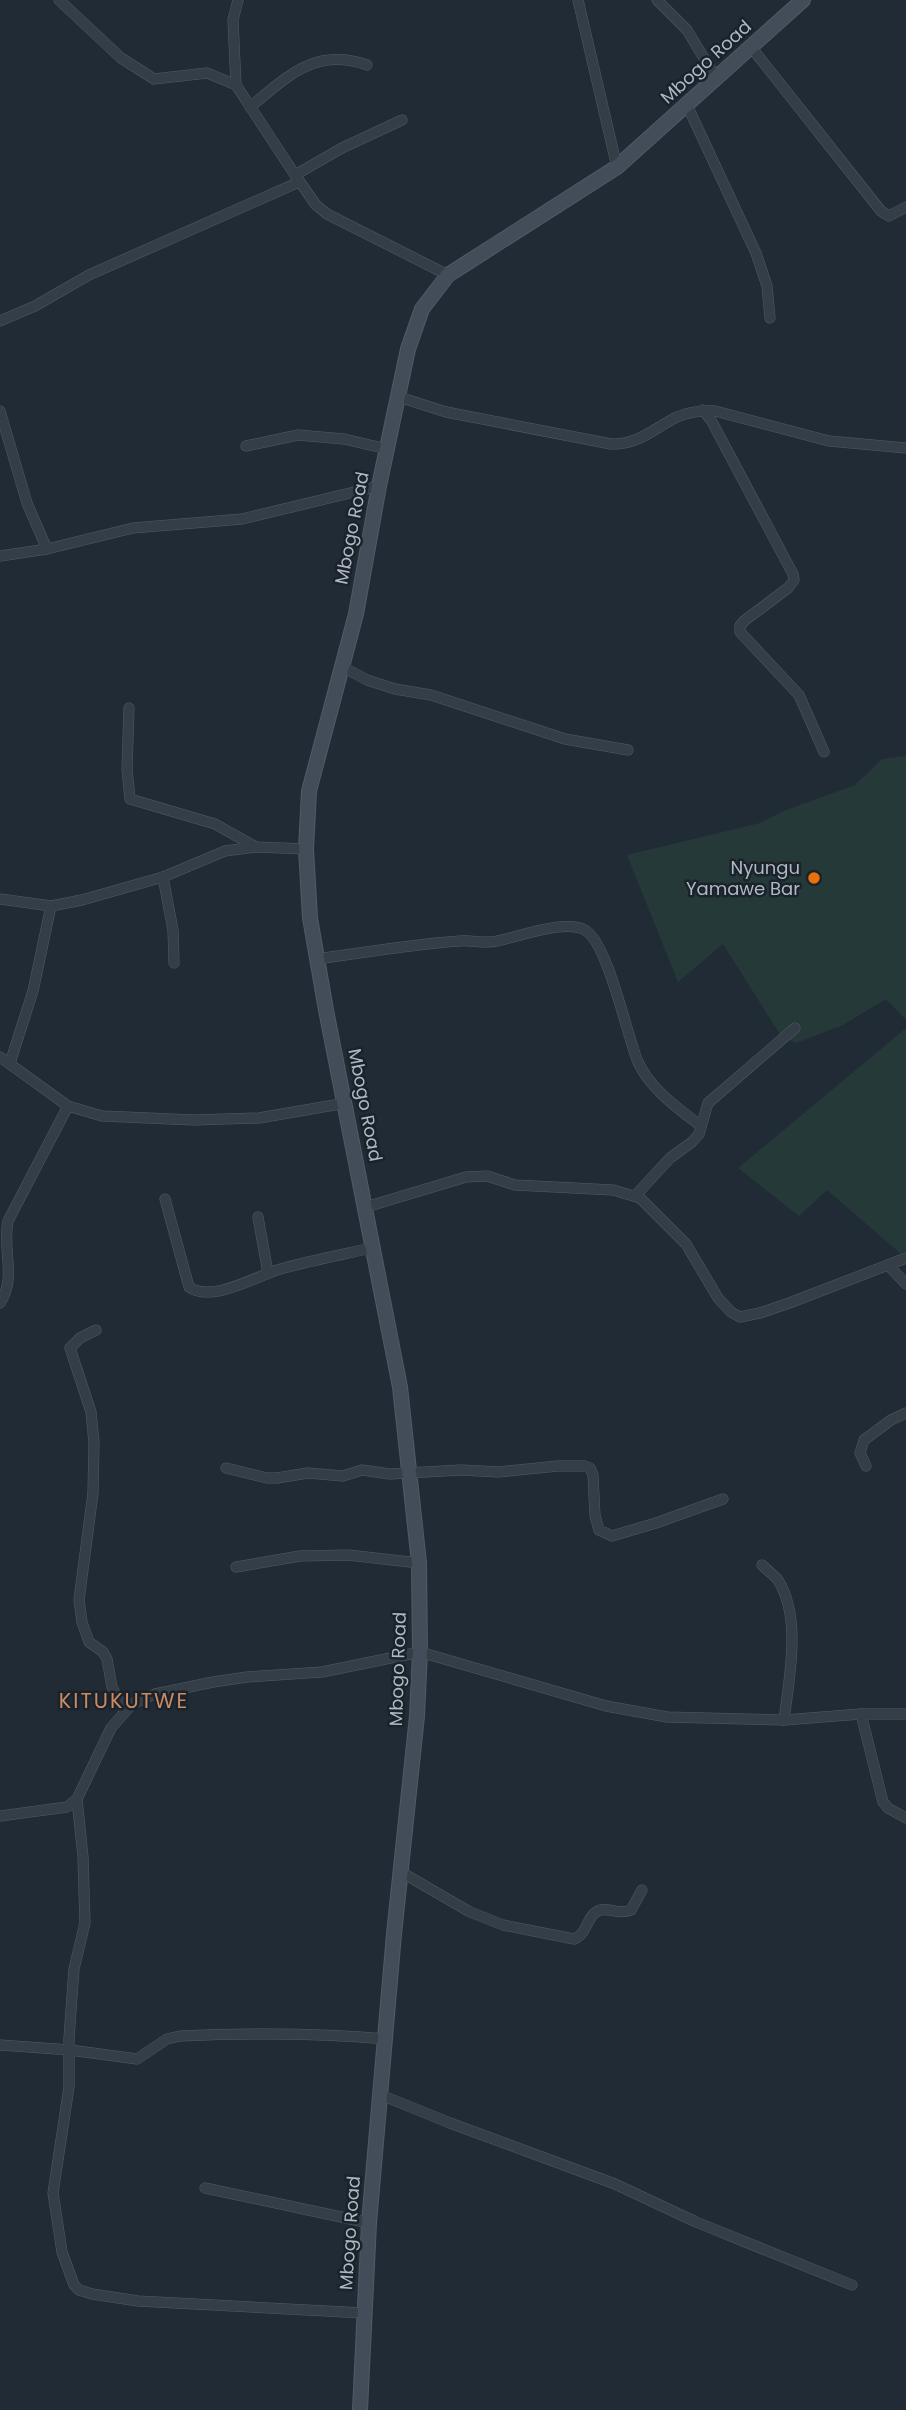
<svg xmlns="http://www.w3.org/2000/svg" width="906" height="2410" font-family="Poppins,sans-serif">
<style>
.green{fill:#263939}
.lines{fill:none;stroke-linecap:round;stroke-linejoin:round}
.minor-casing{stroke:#525b64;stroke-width:11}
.secondary-casing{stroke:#525b64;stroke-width:16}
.minor{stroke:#353d46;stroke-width:10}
.secondary{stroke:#434c59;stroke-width:14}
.food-dot{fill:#e8710a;stroke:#1a222b;stroke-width:2.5}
.labels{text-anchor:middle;stroke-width:5;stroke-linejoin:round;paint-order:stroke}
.street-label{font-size:18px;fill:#afb8c3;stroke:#1a222b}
.poi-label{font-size:18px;fill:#afb8c3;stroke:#1a222b;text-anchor:end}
.quarter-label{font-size:21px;letter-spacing:2px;fill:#cb8b62;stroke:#1a222b}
</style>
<rect width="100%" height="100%" fill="#212b36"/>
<g class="green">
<path d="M906 756V1020L886 999 843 1025 796 1043 781 1036 723 944 678 982 627 855 760 823 786 810 855 785 882 759Z"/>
<path d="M906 1028V1251L901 1254 827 1190 799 1216 738 1168Z"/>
</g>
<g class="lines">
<defs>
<g id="minor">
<path d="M59 0 121 58 154 79 207 73 236 85 295 175"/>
<path d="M578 0 617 167"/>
<path d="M657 0 687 30 716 78"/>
<path d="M751 47 881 211 889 216 906 207"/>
<path d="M236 85 233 20 238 0"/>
<path d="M687 105 756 253 767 286 770 318"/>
<path d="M250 107C288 76 315 47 367 65"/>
<path d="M402 120 342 148 295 175 316 205 327 214 448 275"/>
<path d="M0 321 35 306 89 275 299 182"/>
<path d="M399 397 446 412 611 444C639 445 654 428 677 417 689 412 703 410 715 411L829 441 906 448"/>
<path d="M703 410 711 420 793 574 794 580 788 588 744 621 740 626V632L799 695 824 752"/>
<path d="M0 411 27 503 47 549"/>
<path d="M246 446 298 435 344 439 387 449"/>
<path d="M0 556 47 549 133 528 242 519 379 486"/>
<path d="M341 666 367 680 395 689 431 695 565 739 628 750"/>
<path d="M129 708 127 769 130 799 215 824 256 847"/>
<path d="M163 877 173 930 174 963"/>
<path d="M0 899 51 906 82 900 163 877 225 851 256 847 306 849"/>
<path d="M317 959C364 953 412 944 460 941 472 940 485 944 497 941 518 937 565 919 585 930 608 943 627 1036 638 1062 650 1089 679 1109 701 1126"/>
<path d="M0 1057 68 1106 102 1116 194 1120 259 1118 346 1103"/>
<path d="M10 1063 33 991 51 906"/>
<path d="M635 1196 670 1158 692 1142 699 1134 708 1103 795 1028"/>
<path d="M165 1199 189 1287C211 1303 255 1277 277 1270 308 1261 340 1255 372 1248"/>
<path d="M366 1207 466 1177 487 1176 515 1185 613 1190 640 1198 686 1244 718 1298 731 1312 740 1317 760 1313 792 1302 906 1258"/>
<path d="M258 1217 268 1273"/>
<path d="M888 1265 906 1284"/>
<path d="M0 1303C17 1278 2 1249 8 1221L68 1106"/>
<path d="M96 1330 80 1338 70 1348 91 1412 94 1443 93 1493 79 1600 82 1622 89 1642 103 1652 107 1659 112 1687 125 1712"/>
<path d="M866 1466 860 1453 864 1440 891 1420 906 1413"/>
<path d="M226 1468 267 1478H277L308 1473 343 1476 362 1470 390 1474 461 1470 499 1472 558 1466H585L590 1468 593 1475 595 1516 599 1530 612 1536 656 1523 723 1499"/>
<path d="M762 1565C767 1570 774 1575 778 1580 802 1618 789 1679 784 1720"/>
<path d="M236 1567 300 1556 348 1555 419 1563"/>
<path d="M861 1714 883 1802 888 1808 906 1818"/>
<path d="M77 1799 83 1857 85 1923 74 1969 69 2038V2087L53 2193 62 2252 74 2285 79 2290 92 2294 138 2301 364 2313"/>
<path d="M0 1816 67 1807 77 1799 111 1728 132 1704 155 1694 213 1682 247 1677 322 1672 420 1652 606 1706 667 1717 784 1720 861 1714H906"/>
<path d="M401 1872 470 1912 503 1925 574 1939C587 1934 586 1919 596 1912 606 1905 618 1916 631 1910L642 1890"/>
<path d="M0 2045 70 2050 137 2059 167 2039 180 2036C249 2033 317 2033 386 2039"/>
<path d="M381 2095 450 2123 615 2184 696 2222 852 2285"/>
<path d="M205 2188 369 2223"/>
</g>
<path id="secondary" d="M360 2410 369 2223 394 1934 417 1716 420 1652 419 1563 400 1387 326 1010 310 918 306 849 309 791 356 614 379 486 408 349 422 309 448 275 617 167 803 0"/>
</defs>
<use href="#minor" class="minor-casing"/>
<use href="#secondary" class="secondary-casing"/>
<use href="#minor" class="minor"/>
<use href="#secondary" class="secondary"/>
</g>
<circle class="food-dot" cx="814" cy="878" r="7"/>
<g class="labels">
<g class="street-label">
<text transform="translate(706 62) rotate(-42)" y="6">Mbogo Road</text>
<text transform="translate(352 528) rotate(-79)" y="6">Mbogo Road</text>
<text transform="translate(365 1105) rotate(79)" y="6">Mbogo Road</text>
<text transform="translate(398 1669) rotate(-88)" y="6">Mbogo Road</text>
<text transform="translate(350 2233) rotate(-86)" y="6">Mbogo Road</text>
</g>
<g class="poi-label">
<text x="800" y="874">Nyungu<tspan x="800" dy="21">Yamawe Bar</tspan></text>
</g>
<g class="quarter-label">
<text x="124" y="1708">KITUKUTWE</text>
</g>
</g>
</svg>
